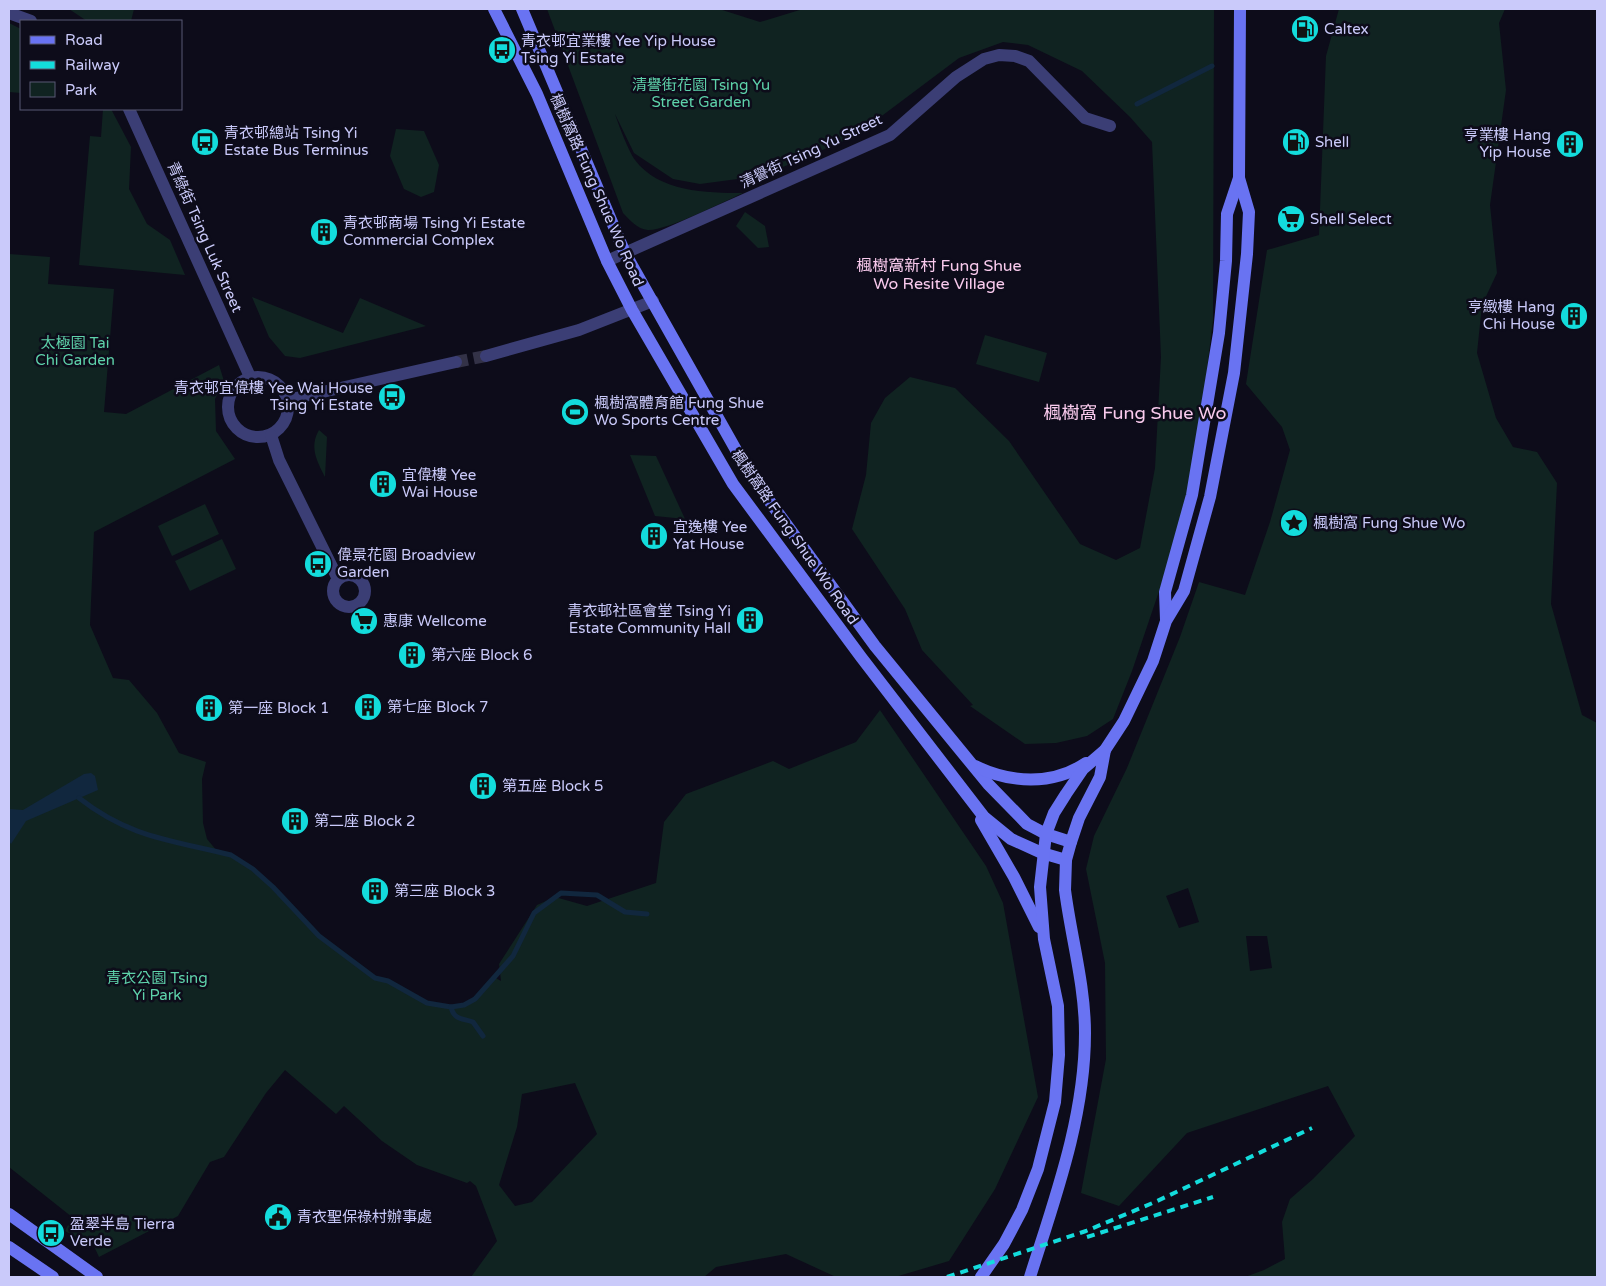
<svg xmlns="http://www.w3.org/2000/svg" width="1606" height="1286" font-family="'Varela Round','Noto Sans TC',sans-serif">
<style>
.green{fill:#102321;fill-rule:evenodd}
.water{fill:#11273e}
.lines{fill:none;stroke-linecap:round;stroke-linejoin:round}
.stream{stroke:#11273e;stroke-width:5}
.minor-tunnel{stroke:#333247;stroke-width:12;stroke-dasharray:12 6;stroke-linecap:butt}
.minor{stroke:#3b3e75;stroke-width:12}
.secondary{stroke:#6973f2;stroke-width:12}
.rail{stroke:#13dcdc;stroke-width:4;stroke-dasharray:8 6;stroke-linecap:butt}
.labels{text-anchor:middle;stroke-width:5;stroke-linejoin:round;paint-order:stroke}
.poi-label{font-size:15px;fill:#cacafa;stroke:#0d0c1a;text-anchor:start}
.park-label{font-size:15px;fill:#5ed2aa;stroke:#0d0c1a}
.street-label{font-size:15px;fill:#cacafa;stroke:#0d0c1a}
.neighbourhood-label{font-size:16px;fill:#facbee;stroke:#0d0c1a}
.quarter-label{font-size:18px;fill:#facbee;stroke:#0d0c1a}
</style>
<rect width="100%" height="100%" fill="#0d0c1a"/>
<g class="green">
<path d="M69 9H134L131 21H87Z"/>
<path d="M547 9H719L760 22 803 9H1214L1213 320 1197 451 1178 535 1132 671 1113 719 1087 736 1056 743 1025 744 970 706 973 705 922 650 905 609 852 529 866 475 871 423 885 398 910 377 955 388 1009 441 1080 544 1116 560 1140 548 1155 468 1161 357 1152 142 1130 117 1082 71 1028 45 1003 42 959 58 855 136 755 179 745 178 700 184 673 179 634 153 615 114C619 126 628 150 635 160 659 192 706 193 743 193 723 202 666 231 648 230 637 229 630 220 623 213Z"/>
<path d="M1339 9H1505L1499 23 1506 90 1490 205 1497 273 1482 305 1477 353 1496 418 1513 447 1537 452 1557 483 1551 604 1582 715 1597 723V1277H1245L1264 1270 1285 1259 1282 1222 1290 1199 1313 1179 1355 1136 1328 1086 1187 1133 1119 1206 1081 1193 1106 1059 1105 963 1086 869 1094 836 1127 768 1180 637 1199 582 1245 595 1270 522 1290 450 1282 427 1246 384 1267 250 1319 235 1326 56ZM1188 888 1199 922 1179 928 1166 896ZM1246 936H1267L1272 968 1250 971Z"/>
<path d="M9 23 21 29V93L9 92Z"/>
<path d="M103 109H111L131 147 129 189 147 224 170 240 185 275 79 265 90 136 101 137Z"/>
<path d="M396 129 424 131 439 165 434 192 421 197 404 189 390 156Z"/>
<path d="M745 212 765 226 769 247 758 248 736 226Z"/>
<path d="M9 254 50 257 48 284 114 289 104 412 126 414 219 365 224 381 215 399 216 431 235 459 94 532 90 625 113 678 129 680 157 713 179 753 206 762 202 779 203 823 207 839 217 851 231 855 253 869 319 936 375 978 388 981 427 1003 451 1007 464 1005 475 999 494 977 501 981 499 964 537 905 555 897 587 906 656 883 664 822 686 794 773 761 789 769 856 742 880 710 986 866 1003 903 1038 1097 995 1189 949 1261 895 1277H836L786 1254 716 1267 704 1277H471L497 1241 476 1186 470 1181 467 1183 417 1165 382 1141 344 1106 336 1114 285 1070 266 1093 224 1157 210 1162 178 1216 99 1257 92 1242 76 1237 65 1231 72 1217 9 1167ZM575 1083 597 1134 532 1202 515 1206 499 1185 517 1127 522 1094Z"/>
<path d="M252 297 343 333 360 298 426 326 300 358 285 356 269 337Z"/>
<path d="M985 335 1047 353 1039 382 976 364Z"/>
<path d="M319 430 327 437 325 477C317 461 309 447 319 430Z"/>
<path d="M630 455 656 456 685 519 655 516Z"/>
<path d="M205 504 219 534 172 556 158 526Z"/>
<path d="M222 539 236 569 190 591 175 561Z"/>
</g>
<path class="water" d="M91 773 95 776 98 790 26 821 11 844 9 841V809L23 810 84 774Z"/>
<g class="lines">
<g class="stream">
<path d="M1137 104 1212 66"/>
<path d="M79 798C130 838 171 840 231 855L253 869 273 887 319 936 375 978 388 981 427 1003 451 1007C454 1020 462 1018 473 1022L483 1036"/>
<path d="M451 1007 464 1005 475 999 513 956 534 913 561 893 597 895 625 912 647 914"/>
</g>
<path class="minor-tunnel" d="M456 362 486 356"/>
<g class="minor">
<path d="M9 13 31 21"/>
<path d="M129 109 251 379"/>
<path d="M607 261 890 135 956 77 984 59 999 55 1015 56 1029 61 1085 118 1110 126"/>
<path d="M486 356 579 330 653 301"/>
<circle cx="258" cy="407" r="30"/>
<path d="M287 400 456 362"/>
<path d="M271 435 279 460 338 579"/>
<circle cx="349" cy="591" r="16"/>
</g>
<g class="secondary">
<path d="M494 9 537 94 607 261 632 310 733 484 861 657 984 817 1011 839 1042 853 1066 860"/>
<path d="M522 9 625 253 749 473 875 646 988 784 1027 824 1046 834 1071 842"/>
<path d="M1166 620 1165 592 1192 495 1219 333 1226 261 1227 214 1239 178"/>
<path d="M975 766C1010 783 1052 786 1086 763"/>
<path d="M981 820 1014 877 1039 927"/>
<path d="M9 1214 97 1277"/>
<path d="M9 1247 53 1277"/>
<path d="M981 1277 1004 1244 1022 1210 1038 1169 1055 1102 1059 1055 1058 1006 1044 939 1040 887 1046 834 1054 813 1066 794 1083 769 1105 750 1124 721 1153 661 1166 621 1184 591 1210 497 1234 373 1247 254 1249 212 1239 178 1240 9"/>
<path d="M1030 1277C1055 1198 1085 1117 1085 1033 1085 985 1071 937 1065 890L1066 860 1071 842 1079 818 1100 777 1105 750"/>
</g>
<g class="rail">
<path d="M1087 1237 1213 1197"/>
<path d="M947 1277 1086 1231 1155 1202 1312 1128"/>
</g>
</g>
<defs>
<symbol id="fuel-disc" viewBox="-11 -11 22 22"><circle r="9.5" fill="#13dcdc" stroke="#0d0c1a"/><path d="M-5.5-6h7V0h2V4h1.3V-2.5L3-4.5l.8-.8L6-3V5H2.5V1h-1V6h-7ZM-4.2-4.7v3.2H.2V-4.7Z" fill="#111"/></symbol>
<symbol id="bus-disc" viewBox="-11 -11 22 22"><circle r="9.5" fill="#13dcdc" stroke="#0d0c1a"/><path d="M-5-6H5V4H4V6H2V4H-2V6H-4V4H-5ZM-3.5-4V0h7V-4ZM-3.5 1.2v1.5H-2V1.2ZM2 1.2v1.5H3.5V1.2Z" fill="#111"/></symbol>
<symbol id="building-disc" viewBox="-11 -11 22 22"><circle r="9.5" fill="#13dcdc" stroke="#0d0c1a"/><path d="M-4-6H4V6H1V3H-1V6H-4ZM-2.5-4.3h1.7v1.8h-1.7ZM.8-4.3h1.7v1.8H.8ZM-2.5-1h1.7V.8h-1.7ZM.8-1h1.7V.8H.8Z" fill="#111"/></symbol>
<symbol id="supermarket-disc" viewBox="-11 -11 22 22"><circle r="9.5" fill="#13dcdc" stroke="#0d0c1a"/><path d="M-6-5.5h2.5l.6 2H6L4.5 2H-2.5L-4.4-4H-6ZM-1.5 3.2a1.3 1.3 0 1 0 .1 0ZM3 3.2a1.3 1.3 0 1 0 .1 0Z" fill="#111"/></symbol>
<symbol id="stadium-disc" viewBox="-11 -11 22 22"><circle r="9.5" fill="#13dcdc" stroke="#0d0c1a"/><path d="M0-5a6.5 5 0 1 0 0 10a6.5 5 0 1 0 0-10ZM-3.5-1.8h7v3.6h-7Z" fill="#111"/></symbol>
<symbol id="sight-disc" viewBox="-11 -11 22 22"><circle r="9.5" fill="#13dcdc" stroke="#0d0c1a"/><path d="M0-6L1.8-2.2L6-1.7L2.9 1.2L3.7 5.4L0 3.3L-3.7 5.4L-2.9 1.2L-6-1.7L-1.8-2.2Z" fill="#111"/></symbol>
<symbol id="civic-disc" viewBox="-11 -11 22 22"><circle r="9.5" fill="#13dcdc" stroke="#0d0c1a"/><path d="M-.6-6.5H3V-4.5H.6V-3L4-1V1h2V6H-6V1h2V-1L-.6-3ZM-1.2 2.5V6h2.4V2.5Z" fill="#111"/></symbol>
</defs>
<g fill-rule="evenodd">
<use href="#fuel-disc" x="1289" y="13" width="32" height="32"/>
<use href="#bus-disc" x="486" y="34" width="32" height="32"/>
<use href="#bus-disc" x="189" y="126" width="32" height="32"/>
<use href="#fuel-disc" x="1280" y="126" width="32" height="32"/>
<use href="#building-disc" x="1554" y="128" width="32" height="32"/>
<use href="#supermarket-disc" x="1275" y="203" width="32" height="32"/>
<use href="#building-disc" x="308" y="216" width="32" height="32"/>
<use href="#building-disc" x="1558" y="300" width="32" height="32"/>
<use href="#bus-disc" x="376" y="381" width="32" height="32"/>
<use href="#stadium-disc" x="559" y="396" width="32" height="32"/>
<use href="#building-disc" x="367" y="468" width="32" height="32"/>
<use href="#sight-disc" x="1278" y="507" width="32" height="32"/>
<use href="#building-disc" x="638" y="520" width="32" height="32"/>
<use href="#bus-disc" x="302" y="548" width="32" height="32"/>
<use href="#building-disc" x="734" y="604" width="32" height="32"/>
<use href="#supermarket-disc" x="348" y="605" width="32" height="32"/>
<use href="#building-disc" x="396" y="639" width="32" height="32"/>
<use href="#building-disc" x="352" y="691" width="32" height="32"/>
<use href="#building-disc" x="193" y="692" width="32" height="32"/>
<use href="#building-disc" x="467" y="770" width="32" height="32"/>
<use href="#building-disc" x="279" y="805" width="32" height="32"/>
<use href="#building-disc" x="359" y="875" width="32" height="32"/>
<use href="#civic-disc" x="262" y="1201" width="32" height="32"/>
<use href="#bus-disc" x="35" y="1217" width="32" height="32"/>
</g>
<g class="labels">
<g class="poi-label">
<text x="1324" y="34">Caltex</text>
<text x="521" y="46">青衣邨宜業樓 Yee Yip House<tspan x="521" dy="17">Tsing Yi Estate</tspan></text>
<text x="224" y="138">青衣邨總站 Tsing Yi<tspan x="224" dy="17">Estate Bus Terminus</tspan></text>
<text x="1551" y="140" text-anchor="end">亨業樓 Hang<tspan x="1551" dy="17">Yip House</tspan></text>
<text x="1315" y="147">Shell</text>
<text x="1310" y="224">Shell Select</text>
<text x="343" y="228">青衣邨商場 Tsing Yi Estate<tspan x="343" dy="17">Commercial Complex</tspan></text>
<text x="1555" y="312" text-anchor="end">亨緻樓 Hang<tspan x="1555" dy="17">Chi House</tspan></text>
<text x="373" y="393" text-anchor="end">青衣邨宜偉樓 Yee Wai House<tspan x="373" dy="17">Tsing Yi Estate</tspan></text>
<text x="594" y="408">楓樹窩體育館 Fung Shue<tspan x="594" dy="17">Wo Sports Centre</tspan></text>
<text x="402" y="480">宜偉樓 Yee<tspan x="402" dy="17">Wai House</tspan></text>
<text x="1313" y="528">楓樹窩 Fung Shue Wo</text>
<text x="673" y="532">宜逸樓 Yee<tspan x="673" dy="17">Yat House</tspan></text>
<text x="337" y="560">偉景花園 Broadview<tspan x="337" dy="17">Garden</tspan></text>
<text x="731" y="616" text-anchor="end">青衣邨社區會堂 Tsing Yi<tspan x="731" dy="17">Estate Community Hall</tspan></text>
<text x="383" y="626">惠康 Wellcome</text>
<text x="431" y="660">第六座 Block 6</text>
<text x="387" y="712">第七座 Block 7</text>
<text x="228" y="713">第一座 Block 1</text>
<text x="502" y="791">第五座 Block 5</text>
<text x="314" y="826">第二座 Block 2</text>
<text x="394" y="896">第三座 Block 3</text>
<text x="297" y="1222">青衣聖保祿村辦事處</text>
<text x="70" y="1229">盈翠半島 Tierra<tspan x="70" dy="17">Verde</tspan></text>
</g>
<g class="park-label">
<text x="701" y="90">清譽街花園 Tsing Yu<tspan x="701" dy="17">Street Garden</tspan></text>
<text x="75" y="348">太極園 Tai<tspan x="75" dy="17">Chi Garden</tspan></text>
<text x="157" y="983">青衣公園 Tsing<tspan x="157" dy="17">Yi Park</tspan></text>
</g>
<g class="street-label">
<text transform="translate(811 151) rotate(-25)" y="5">清譽街 Tsing Yu Street</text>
<text transform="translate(597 190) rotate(66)" y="5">楓樹窩路 Fung Shue Wo Road</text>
<text transform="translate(205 237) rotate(66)" y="5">青綠街 Tsing Luk Street</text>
<text transform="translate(795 537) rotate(55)" y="5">楓樹窩路 Fung Shue Wo Road</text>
</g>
<g class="neighbourhood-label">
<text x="939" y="271">楓樹窩新村 Fung Shue<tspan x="939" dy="18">Wo Resite Village</tspan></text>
</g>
<g class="quarter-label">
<text x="1135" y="419">楓樹窩 Fung Shue Wo</text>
</g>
</g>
<rect width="1606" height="1286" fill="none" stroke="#cacafa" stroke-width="20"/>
<rect x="20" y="20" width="162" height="90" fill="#0d0c1a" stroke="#595874"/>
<rect x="30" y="36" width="25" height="8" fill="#6973f2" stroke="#595874"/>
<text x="65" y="45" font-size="15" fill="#cacafa">Road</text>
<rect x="30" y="61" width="25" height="8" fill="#13dcdc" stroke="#595874"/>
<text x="65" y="70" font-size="15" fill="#cacafa">Railway</text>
<rect x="30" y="82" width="25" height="15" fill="#102321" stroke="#595874"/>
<text x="65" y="95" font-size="15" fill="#cacafa">Park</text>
</svg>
